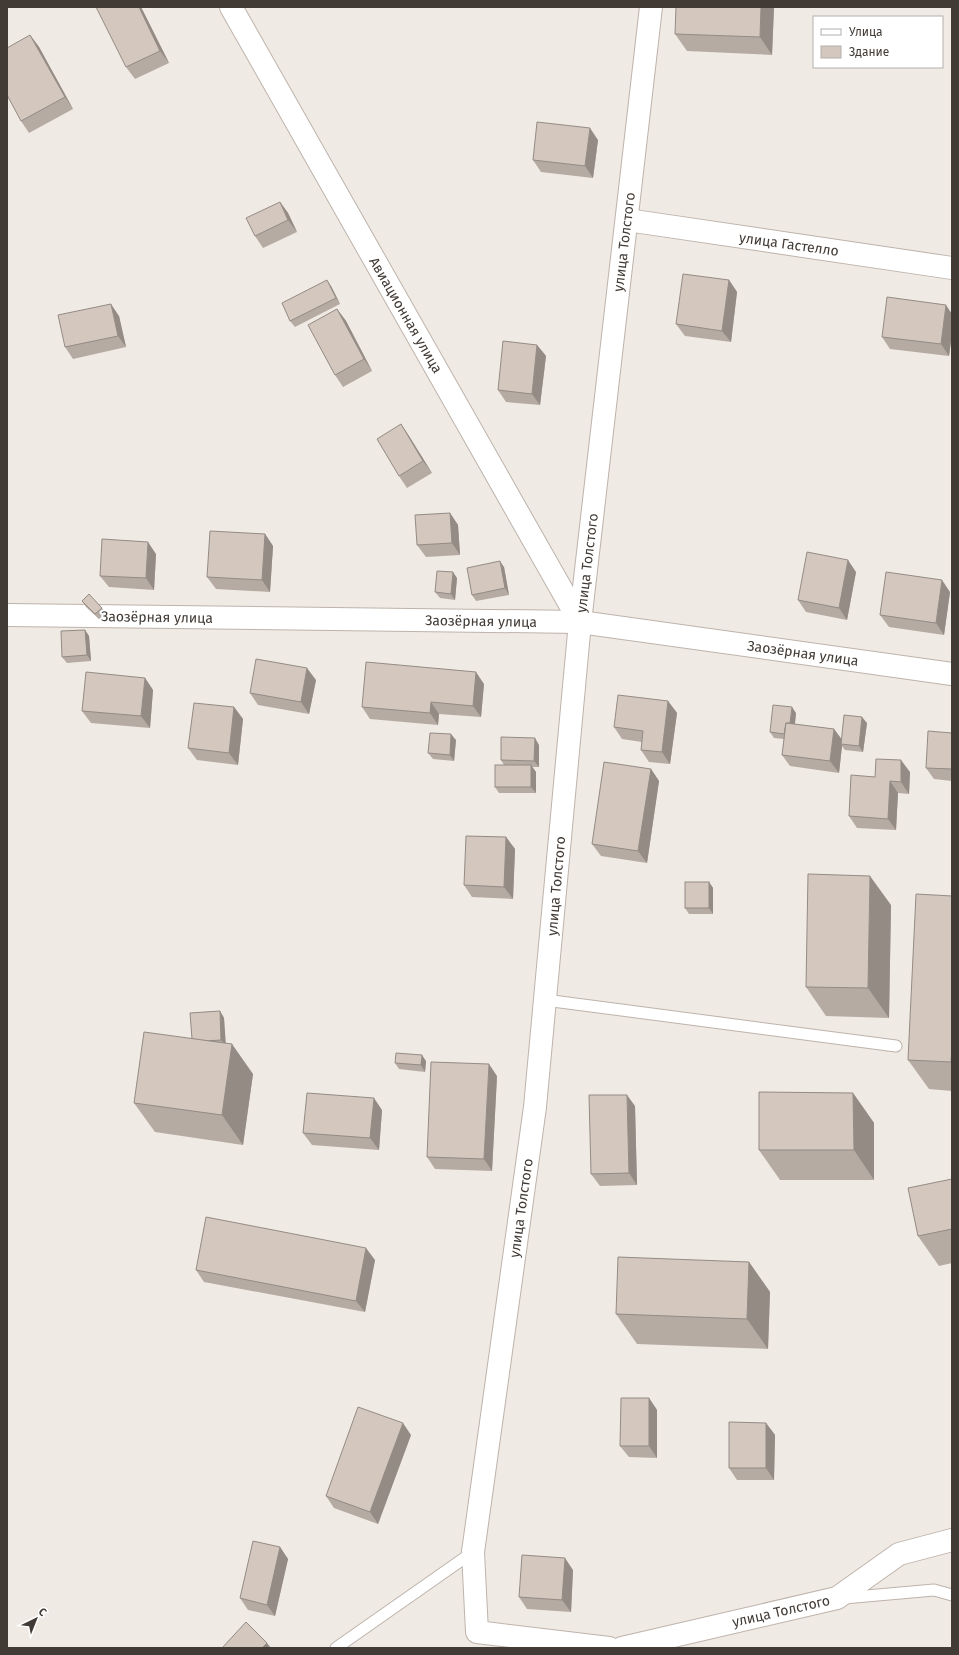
<svg xmlns="http://www.w3.org/2000/svg" width="959" height="1655" font-family="'Fira Sans',sans-serif">
<style>
.lines{fill:none;stroke-linecap:round;stroke-linejoin:round}
.service-casing{stroke:#bdb3ab;stroke-width:13}
.minor-casing{stroke:#bdb3ab;stroke-width:24}
.tertiary-casing{stroke:#bdb3ab;stroke-width:24}
.service{stroke:#fff;stroke-width:11}
.minor{stroke:#fff;stroke-width:22}
.tertiary{stroke:#fff;stroke-width:22}
.wall{fill:#b5aba3}
.shaded-wall{fill:#948b85}
.building{fill:#d3c7be;stroke:#948b85}
.labels{text-anchor:middle;stroke-width:4;stroke-linejoin:round;paint-order:stroke}
.street-label{font-size:14px;fill:#413a35;stroke:#fff}
</style>
<rect width="100%" height="100%" fill="#f0eae4"/>
<g class="lines">
<defs>
<g id="service">
<path d="M545 1000 896 1046"/>
<path d="M844 1598 934 1590 952 1595"/>
<path d="M336 1648 473 1552"/>
</g>
<g id="minor">
<path d="M627 220 952 268"/>
<path d="M7 615 580 622 952 674"/>
<path d="M580 622 651 7"/>
<path d="M473 1552 477 1632 609 1648"/>
<path d="M622 1648 837 1598 899 1554 952 1540"/>
</g>
<path id="tertiary" d="M231 7 580 622 535 1107 473 1552"/>
</defs>
<use href="#service" class="service-casing"/>
<use href="#minor" class="minor-casing"/>
<use href="#tertiary" class="tertiary-casing"/>
<use href="#service" class="service"/>
<use href="#minor" class="minor"/>
<use href="#tertiary" class="tertiary"/>
</g>
<g class="wall">
<path d="M141 7 169 63 135 79 126 67Z"/>
<path d="M774 7 772 55 687 51 675 34Z"/>
<path d="M30 35 39 47 73 109 29 133 21 121Z"/>
<path d="M598 140 593 178 541 172 533 160Z"/>
<path d="M280 202 288 213 297 232 263 248 255 236Z"/>
<path d="M729 280 737 292 731 342 685 336 676 324Z"/>
<path d="M331 286 340 304 295 327 290 321Z"/>
<path d="M337 309 346 321 372 371 343 387 335 375Z"/>
<path d="M952 314V334L949 356 890 349 882 337Z"/>
<path d="M119 316 126 347 73 359 65 347Z"/>
<path d="M537 345 546 356 540 405 506 402 498 390Z"/>
<path d="M401 424 409 436 432 473 407 488 399 476Z"/>
<path d="M450 513 458 525 460 555 426 557 417 545Z"/>
<path d="M265 534 273 546 270 592 216 589 207 577Z"/>
<path d="M156 554 154 590 109 587 100 576Z"/>
<path d="M504 567 509 595 476 601 472 595Z"/>
<path d="M856 572 847 620 806 612 798 600Z"/>
<path d="M457 578 455 600 440 598 435 592Z"/>
<path d="M950 592 944 635 889 627 880 615Z"/>
<path d="M82 601 102 608 106 614 100 620 86 607Z"/>
<path d="M85 630 89 636 91 661 67 663 62 657Z"/>
<path d="M145 678 153 690 150 728 91 723 82 711Z"/>
<path d="M316 680 309 714 258 705 250 693Z"/>
<path d="M484 684 481 717 439 714 438 725 370 719 362 707Z"/>
<path d="M668 701 677 713 670 764 649 762 641 750 642 742 622 739 614 727Z"/>
<path d="M234 707 243 719 238 765 197 760 188 748Z"/>
<path d="M796 713 795 724 834 729 841 739 867 723 863 752 845 750 842 746 839 773 790 766 782 755 784 739 774 738 770 732Z"/>
<path d="M952 733V781L934 779 926 768Z"/>
<path d="M456 740 454 761 433 759 428 753Z"/>
<path d="M539 745V767H532L536 772V793H499L495 787 504 765 501 760Z"/>
<path d="M651 769 659 781 647 863 601 856 592 844Z"/>
<path d="M910 772 909 794 898 793 896 830 857 828 849 816 875 777Z"/>
<path d="M506 837 515 849 513 899 472 897 464 885Z"/>
<path d="M709 882 713 888V914H689L685 908Z"/>
<path d="M952 896V1091L929 1089 908 1060Z"/>
<path d="M891 905 889 1018 826 1016 806 987Z"/>
<path d="M220 1011 224 1018 225 1043 253 1074 243 1145 155 1132 134 1103 192 1039Z"/>
<path d="M426 1061 425 1072 399 1069 395 1063Z"/>
<path d="M497 1076 492 1171 435 1169 427 1157Z"/>
<path d="M853 1093 874 1123V1180H780L759 1150Z"/>
<path d="M635 1106 637 1185 600 1186 591 1174Z"/>
<path d="M382 1110 379 1150 312 1145 303 1133Z"/>
<path d="M952 1179V1263L939 1266 918 1236Z"/>
<path d="M375 1260 365 1312 204 1282 196 1270Z"/>
<path d="M749 1262 770 1292 768 1349 637 1344 616 1314Z"/>
<path d="M649 1398 657 1410V1458L629 1457 620 1446Z"/>
<path d="M766 1423 775 1435 774 1480H737L729 1468Z"/>
<path d="M411 1435 378 1524 334 1508 326 1496Z"/>
<path d="M280 1547 288 1559 275 1616 248 1610 240 1598Z"/>
<path d="M573 1570 571 1612 527 1609 519 1597Z"/>
</g>
<g class="shaded-wall">
<path d="M139 7H141L169 63 160 51Z"/>
<path d="M761 7H774L772 55 760 37Z"/>
<path d="M30 35 39 47 73 109 65 97Z"/>
<path d="M590 128 598 140 593 178 585 166Z"/>
<path d="M280 202 288 213 297 232 288 220Z"/>
<path d="M327 280 331 286 340 304 336 298Z"/>
<path d="M729 280 737 292 731 342 722 331Z"/>
<path d="M111 304 119 316 126 347 118 336Z"/>
<path d="M946 305 952 314V334L949 356 941 344Z"/>
<path d="M337 309 346 321 372 371 364 359Z"/>
<path d="M537 345 546 356 540 405 532 394Z"/>
<path d="M401 424 409 436 432 473 423 461Z"/>
<path d="M450 513 458 525 460 555 452 543Z"/>
<path d="M265 534 273 546 270 592 262 580Z"/>
<path d="M148 542 156 554 154 590 146 578Z"/>
<path d="M848 560 856 572 847 620 839 608Z"/>
<path d="M500 561 504 567 509 595 505 588Z"/>
<path d="M453 572 457 578 455 600 451 594Z"/>
<path d="M942 580 950 592 944 635 936 623Z"/>
<path d="M85 630 89 636 91 661 87 655Z"/>
<path d="M307 668 316 680 309 714 301 702Z"/>
<path d="M476 672 484 684 481 717 473 706Z"/>
<path d="M145 678 153 690 150 728 141 716Z"/>
<path d="M668 701 677 713 670 764 662 752Z"/>
<path d="M431 702 439 714 438 725 430 713Z"/>
<path d="M234 707 243 719 238 765 229 753Z"/>
<path d="M792 707 796 713 793 740 789 734Z"/>
<path d="M862 717 867 723 863 752 859 746Z"/>
<path d="M834 729 843 741 841 744 842 746 839 773 830 761Z"/>
<path d="M451 734 456 740 454 761 450 755Z"/>
<path d="M535 738 539 745V767L534 761Z"/>
<path d="M901 760 910 772 909 794 901 782Z"/>
<path d="M531 765 536 772V793L531 787Z"/>
<path d="M651 769 659 781 647 863 638 851Z"/>
<path d="M890 781 898 793 896 830 888 819Z"/>
<path d="M506 837 515 849 513 899 504 887Z"/>
<path d="M870 876 891 905 889 1018 868 988Z"/>
<path d="M709 882 713 888V914L709 908Z"/>
<path d="M220 1011 224 1018 226 1046 221 1040Z"/>
<path d="M232 1044 253 1074 243 1145 222 1115Z"/>
<path d="M422 1055 426 1061 425 1072 421 1065Z"/>
<path d="M489 1064 497 1076 492 1171 484 1159Z"/>
<path d="M853 1093 874 1123V1180L854 1150Z"/>
<path d="M627 1095 635 1106 637 1185 629 1173Z"/>
<path d="M374 1098 382 1110 379 1150 370 1138Z"/>
<path d="M366 1248 375 1260 365 1312 356 1301Z"/>
<path d="M749 1262 770 1292 768 1349 747 1319Z"/>
<path d="M649 1398 657 1410V1458L649 1446Z"/>
<path d="M403 1423 411 1435 378 1524 370 1512Z"/>
<path d="M766 1423 775 1435 774 1480 766 1468Z"/>
<path d="M280 1547 288 1559 275 1616 267 1605Z"/>
<path d="M565 1558 573 1570 571 1612 562 1600Z"/>
<path d="M267 1643 271 1648H262Z"/>
</g>
<g class="building">
<path d="M96 7H139L160 51 126 67Z"/>
<path d="M676 7H761L760 37 675 34Z"/>
<path d="M30 35 65 97 21 121 7 95V48Z"/>
<path d="M537 122 590 128 585 166 533 160Z"/>
<path d="M280 202 288 220 255 236 246 218Z"/>
<path d="M683 274 729 280 722 331 676 324Z"/>
<path d="M327 280 336 298 290 321 282 303Z"/>
<path d="M887 297 946 305 941 344 882 337Z"/>
<path d="M111 304 118 336 65 347 58 315Z"/>
<path d="M337 309 364 359 335 375 308 325Z"/>
<path d="M503 341 537 345 532 394 498 390Z"/>
<path d="M401 424 423 461 399 476 377 439Z"/>
<path d="M450 513 452 543 417 545 415 515Z"/>
<path d="M210 531 265 534 262 580 207 577Z"/>
<path d="M102 539 148 542 146 578 100 576Z"/>
<path d="M807 552 848 560 839 608 798 600Z"/>
<path d="M500 561 505 588 472 595 467 568Z"/>
<path d="M437 571 453 572 451 594 435 592Z"/>
<path d="M886 572 942 580 936 623 880 615Z"/>
<path d="M89 594 102 608 95 614 82 601Z"/>
<path d="M85 630 87 655 62 657 61 631Z"/>
<path d="M256 659 307 668 301 702 250 693Z"/>
<path d="M366 662 476 672 473 706 431 702 430 713 362 707Z"/>
<path d="M86 672 145 678 141 716 82 711Z"/>
<path d="M618 695 668 701 662 752 641 750 643 731 614 727Z"/>
<path d="M194 703 234 707 229 753 188 748Z"/>
<path d="M773 705 792 707 790 723H786L784 734 770 732Z"/>
<path d="M844 715 862 717 859 746 841 744Z"/>
<path d="M786 723 834 729 830 761 782 755Z"/>
<path d="M928 731 952 733V769L926 768Z"/>
<path d="M430 733 451 734 450 755 428 753Z"/>
<path d="M501 737 535 738 534 761 501 760Z"/>
<path d="M876 759 901 760V782L890 781 888 819 849 816 851 775 875 777Z"/>
<path d="M604 762 651 769 638 851 592 844Z"/>
<rect x="495" y="765" width="36" height="22"/>
<path d="M466 836 506 837 504 887 464 885Z"/>
<path d="M808 874 870 876 868 988 806 987Z"/>
<rect x="685" y="882" width="24" height="26"/>
<path d="M916 894 952 896V1050L951 1062 908 1060Z"/>
<path d="M220 1011 221 1040 205 1041 192 1039 190 1013Z"/>
<path d="M144 1032 232 1044 222 1115 134 1103Z"/>
<path d="M396 1053 422 1055 421 1065 395 1063Z"/>
<path d="M431 1062 489 1064 484 1159 427 1157Z"/>
<path d="M759 1092 853 1093 854 1150H759Z"/>
<path d="M307 1093 374 1098 370 1138 303 1133Z"/>
<path d="M589 1095H627L629 1173 591 1174Z"/>
<path d="M952 1179V1229L918 1236 908 1188Z"/>
<path d="M206 1217 366 1248 356 1301 196 1270Z"/>
<path d="M618 1257 749 1262 747 1319 616 1314Z"/>
<path d="M621 1398H649V1446H620Z"/>
<path d="M358 1407 403 1423 370 1512 326 1496Z"/>
<path d="M729 1422 766 1423V1468H729Z"/>
<path d="M253 1541 280 1547 267 1605 240 1598Z"/>
<path d="M522 1555 565 1558 562 1600 519 1597Z"/>
<path d="M246 1622 267 1643 262 1648H222Z"/>
</g>
<g class="labels">
<g class="street-label">
<text transform="translate(624 242) rotate(-83)" y="5">улица Толстого</text>
<text transform="translate(789 244) rotate(8)" y="5">улица Гастелло</text>
<text transform="translate(406 315) rotate(60)" y="5">Авиационная улица</text>
<text transform="translate(587 563) rotate(-83)" y="5">улица Толстого</text>
<text transform="translate(157 617) rotate(1)" y="5">Заозёрная улица</text>
<text transform="translate(481 621) rotate(1)" y="5">Заозёрная улица</text>
<text transform="translate(803 653) rotate(8)" y="5">Заозёрная улица</text>
<text transform="translate(556 886) rotate(-85)" y="5">улица Толстого</text>
<text transform="translate(521 1208) rotate(-82)" y="5">улица Толстого</text>
<text transform="translate(781 1611) rotate(-13)" y="5">улица Толстого</text>
</g>
</g>
<rect width="959" height="1655" fill="none" stroke="#413a35" stroke-width="16"/>
<rect x="813" y="16" width="130" height="52" fill="#ffffff" stroke="#b3b0ae"/>
<rect x="821" y="29" width="20" height="6" fill="#ffffff" stroke="#b3b0ae"/>
<text x="849" y="36" font-size="12" fill="#413a35">Улица</text>
<rect x="821" y="46" width="20" height="12" fill="#d3c7be" stroke="#b3b0ae"/>
<text x="849" y="56" font-size="12" fill="#413a35">Здание</text>
<g transform="translate(36 1619) rotate(43)" stroke="#ffffff" stroke-width="3" paint-order="stroke">
<path d="M0-3L7 15L0 10L-7 15Z" fill="#413a35"/>
<text y="-6" font-size="11" font-weight="bold" text-anchor="middle" fill="#413a35">С</text>
</g>
</svg>
